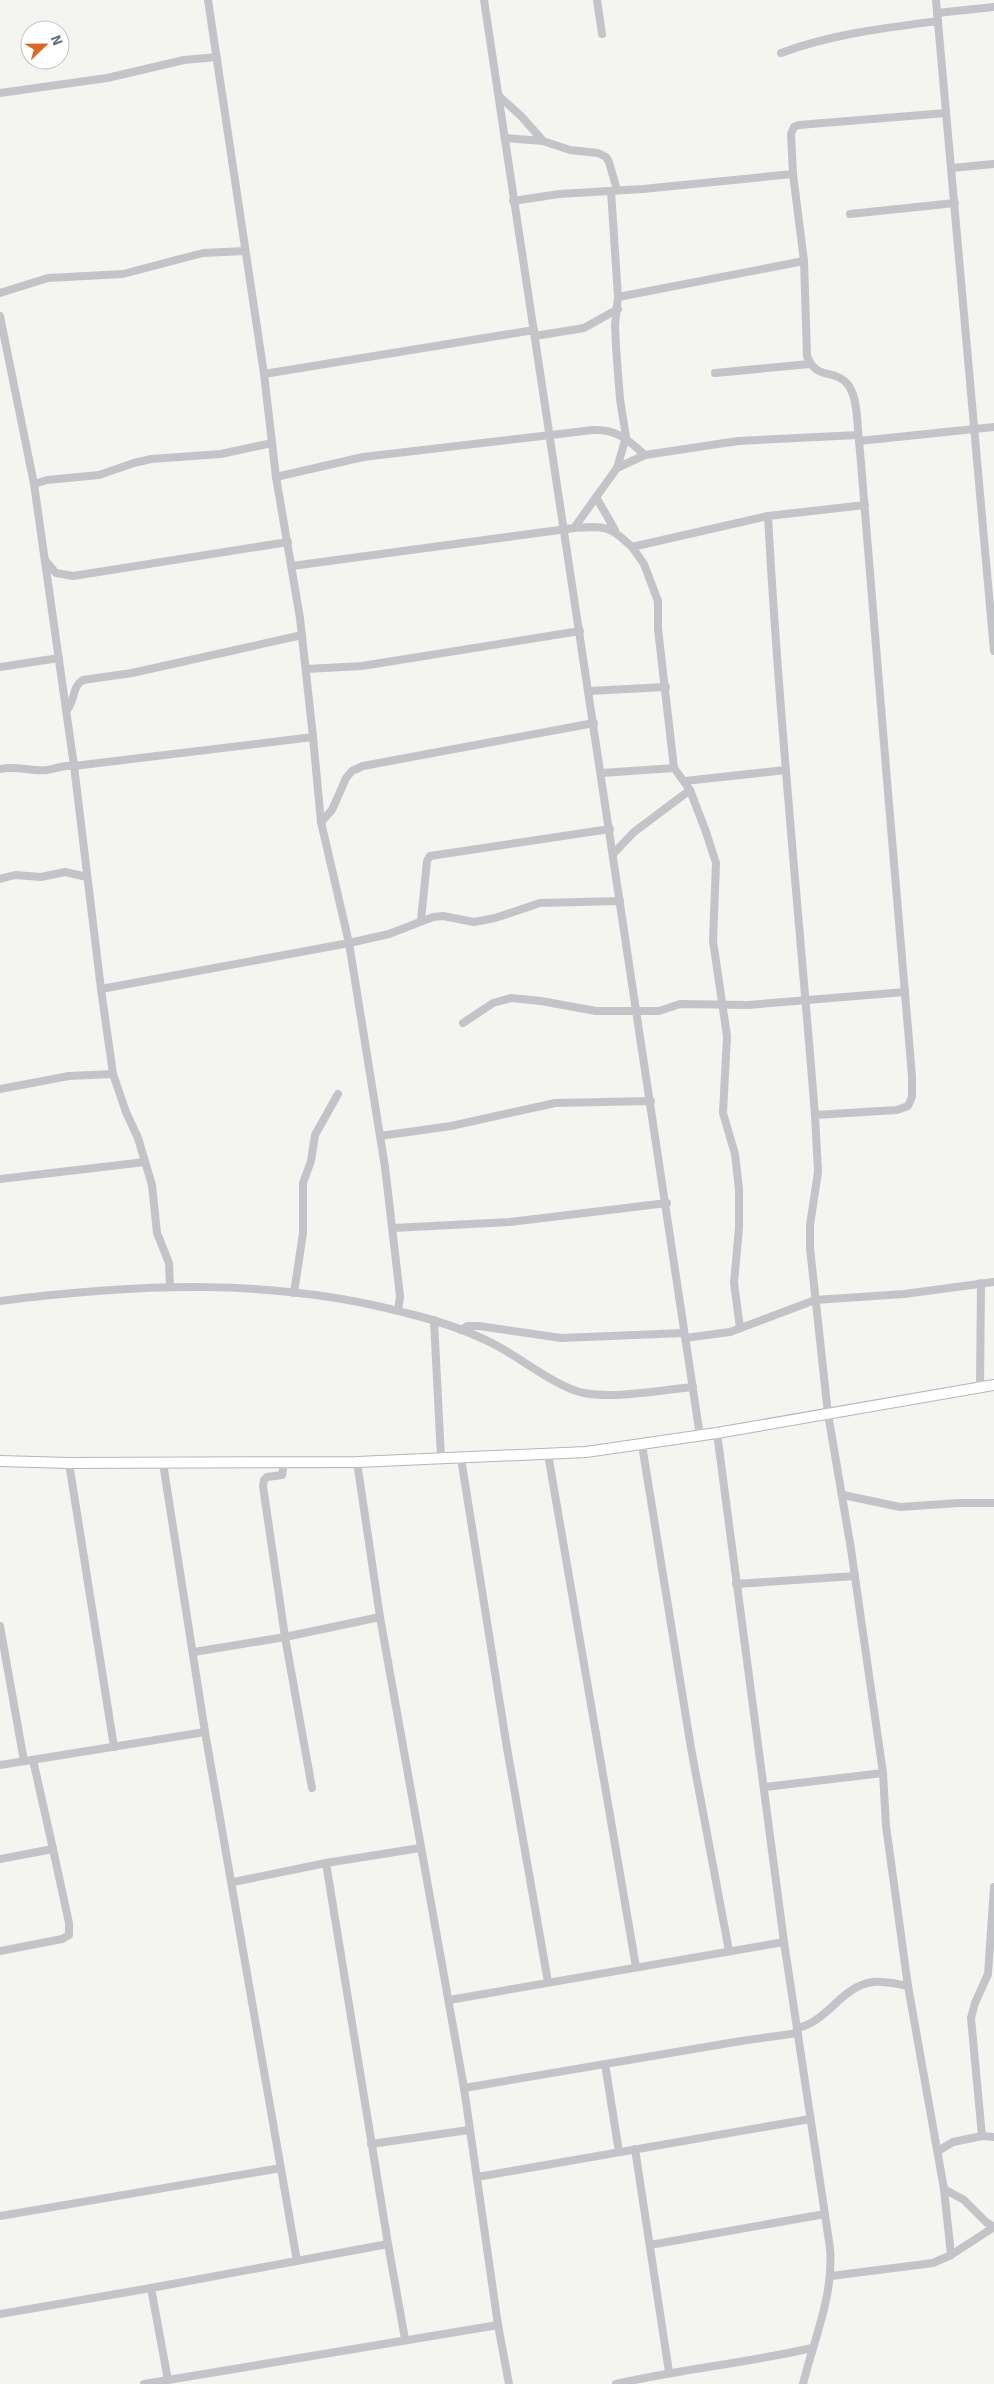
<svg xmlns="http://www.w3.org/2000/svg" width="994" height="2384" font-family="Signika,sans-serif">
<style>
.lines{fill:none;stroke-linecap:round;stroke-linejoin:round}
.secondary-casing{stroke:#b2b6bb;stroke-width:12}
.street{stroke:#c2c4c8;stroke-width:8}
.secondary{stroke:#fff;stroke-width:10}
</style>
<rect width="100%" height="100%" fill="#f4f4f0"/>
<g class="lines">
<defs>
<path id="secondary" d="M0 1461 69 1463 357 1462 586 1452 717 1433 994 1385"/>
</defs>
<use href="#secondary" class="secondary-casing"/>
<g class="street">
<path d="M484 0 700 1436"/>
<path d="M597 0 602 34"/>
<path d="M936 0 994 651"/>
<path d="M937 13 994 7"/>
<path d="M781 53C832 34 884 28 938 21"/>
<path d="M0 93 107 78 184 60 217 57"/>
<path d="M500 97 522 117 543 141"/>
<path d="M506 138 543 141 570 150 598 153 606 157 609 162 617 190"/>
<path d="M952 168 994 164"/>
<path d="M793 174 804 261 807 356C817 382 835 367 849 386 858 400 857 425 859 441"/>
<path d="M611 191 618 297"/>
<path d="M513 201 559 194 643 189 793 174 791 134 794 127 799 125 946 113"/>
<path d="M850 214 955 203"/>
<path d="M0 293 48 278 123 274 203 253 245 251"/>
<path d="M0 316 34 484 74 766 101 989 113 1074 126 1112 138 1138 152 1185 157 1233 169 1263 170 1287"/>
<path d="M535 336 584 328 618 309"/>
<path d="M715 373 810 364"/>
<path d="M264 374 534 330"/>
<path d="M617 468 645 455 738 441 858 435"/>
<path d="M276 477 363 457 593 430C617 429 628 440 645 455"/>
<path d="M34 484 47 480 99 475 134 463 151 459 221 454 272 443"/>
<path d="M596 497 615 530"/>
<path d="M865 505 768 516C779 716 799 915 815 1115L897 1110 908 1106 912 1097V1076C894 872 878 667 861 463L859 441 994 427"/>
<path d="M574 528C605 526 609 525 632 547L768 516"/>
<path d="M45 560 56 573 73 576 288 542"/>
<path d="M292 566 574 528 617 468 626 437 620 399 616 347 615 325 618 297 804 261"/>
<path d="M0 667 59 658"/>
<path d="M306 669 362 666 580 631"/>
<path d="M589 691 666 687"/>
<path d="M66 711C76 701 71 687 83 680L132 673 302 635"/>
<path d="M313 737 321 822 349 943 385 1167 400 1296 398 1311"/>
<path d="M674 768 690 790 706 832 716 863 713 941 727 1036 723 1113 735 1154 739 1189V1228L734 1283 740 1328"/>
<path d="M0 769C16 765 31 772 47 770 57 769 64 764 74 766L313 737 300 618 276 477 264 374 208 0"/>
<path d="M602 773 674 768 658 629V601L644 564 632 547"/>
<path d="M685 781 786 770"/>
<path d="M321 822 332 810 346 778 352 771 363 766 594 723"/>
<path d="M613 854 634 832 690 790"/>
<path d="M0 879 15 875 41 877 65 872 87 877"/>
<path d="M421 920 427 861 430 856 610 829"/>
<path d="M101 989 349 943 389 934 433 917 443 916 474 922 495 918 540 903 620 901"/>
<path d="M463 1023 493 1003 511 998 541 1001 596 1011H659L680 1004 748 1005 905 992"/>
<path d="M0 1089 69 1076 113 1074"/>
<path d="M815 1115 818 1172 810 1225V1248L828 1414 851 1549 883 1773 886 1826 908 1986 944 2189 964 2200 986 2222 994 2227"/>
<path d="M380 1136 451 1126 555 1103 651 1101"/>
<path d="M0 1179 145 1162"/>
<path d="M393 1228 510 1222 667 1203"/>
<path d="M294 1293 303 1233V1183L311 1161 315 1135 338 1094"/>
<path d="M0 1301C134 1284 273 1277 406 1313 439 1321 471 1331 501 1348 523 1360 560 1389 584 1393 614 1399 662 1390 693 1387"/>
<path d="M434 1320 441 1458"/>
<path d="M461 1330 467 1326H479L561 1338 684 1333"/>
<path d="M685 1338 730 1332 815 1300 904 1294 994 1282"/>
<path d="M980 1387 981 1283"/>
<path d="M717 1433 784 1942 830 2248C834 2295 814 2339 803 2384"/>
<path d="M642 1445 691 1748 729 1951"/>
<path d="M548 1454 636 1967"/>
<path d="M461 1458 507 1748 548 1982"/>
<path d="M357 1462 380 1617 464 2088 498 2325 509 2384"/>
<path d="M69 1463 114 1747"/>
<path d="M163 1463 205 1732 297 2261"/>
<path d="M284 1463 282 1475 267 1477 264 1480 263 1486 285 1637 312 1788"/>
<path d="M843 1495 900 1507 959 1503H994"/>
<path d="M736 1584 855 1576"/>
<path d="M0 1626 24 1761"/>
<path d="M194 1652 285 1637 380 1617"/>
<path d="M0 1765 205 1732"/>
<path d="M765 1787 883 1773"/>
<path d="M0 1859 53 1849 33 1760"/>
<path d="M233 1882 326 1863"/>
<path d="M0 1951 62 1939 69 1935V1923L53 1849"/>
<path d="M449 2000 784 1942"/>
<path d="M797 2028C828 2022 841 1986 873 1982 884 1981 897 1984 908 1986"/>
<path d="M605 2064 619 2152"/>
<path d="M464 2088 741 2041 798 2033"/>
<path d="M982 2136 994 2137"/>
<path d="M371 2144 469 2130"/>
<path d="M635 2149 669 2372"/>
<path d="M938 2151 953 2142 982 2136 971 2018 975 2003 988 1974 994 1887"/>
<path d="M477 2177 810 2119"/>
<path d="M0 2216 281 2168"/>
<path d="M388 2244 326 1863 420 1848"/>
<path d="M650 2245 825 2214"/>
<path d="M951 2255 994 2227"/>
<path d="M831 2276 933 2263 951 2255 944 2189"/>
<path d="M0 2314 151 2288"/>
<path d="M168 2380 151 2288 388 2244 405 2339"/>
<path d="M144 2384 498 2325"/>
<path d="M616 2384C681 2369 747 2363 812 2348"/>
</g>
<use href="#secondary" class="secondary"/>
</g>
<g transform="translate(45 45) rotate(68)"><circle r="24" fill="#ffffff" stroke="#c1c6cd"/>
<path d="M0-4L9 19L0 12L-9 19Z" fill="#de6627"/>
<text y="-8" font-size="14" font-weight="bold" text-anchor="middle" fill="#647181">N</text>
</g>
</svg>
